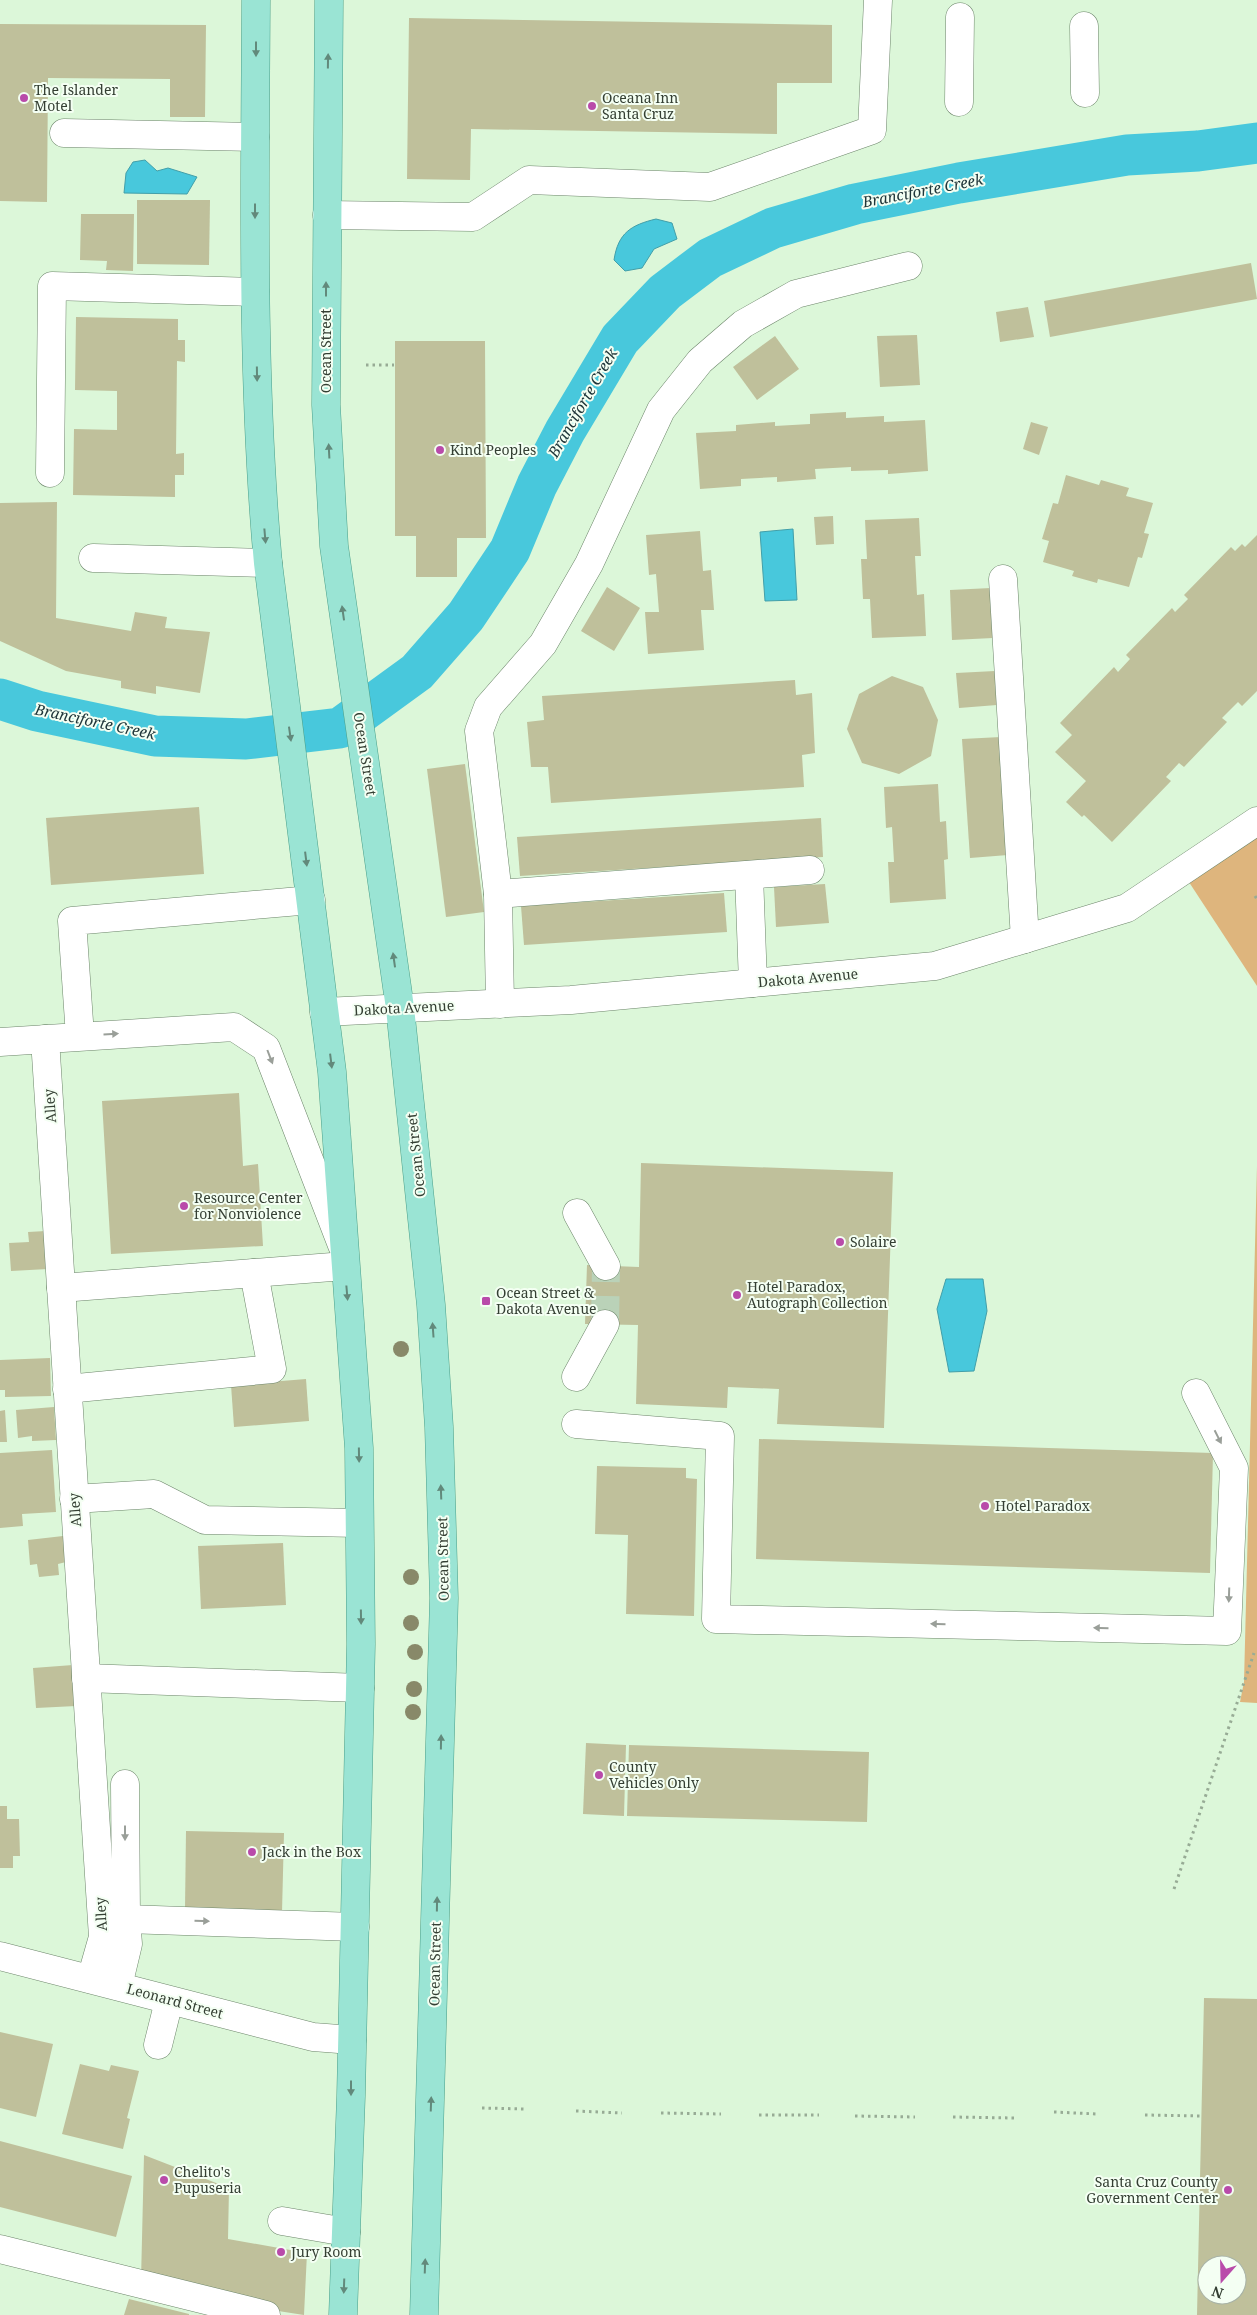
<svg xmlns="http://www.w3.org/2000/svg" width="1257" height="2315" font-family="'Noto Serif',serif">
<style>
.green{fill:#deb57d}
.water{fill:#48c8dc;stroke:#429fa9}
.lines{fill:none;stroke-linecap:round;stroke-linejoin:round}
.canal{stroke:#48c8dc;stroke-width:41}
.building{fill:#bfc09b;fill-rule:evenodd}
.minor-tunnel{stroke:#bad2b8;stroke-width:28;stroke-dasharray:28 14;stroke-linecap:butt}
.minor-casing{stroke:#6c856a;stroke-width:29}
.major-casing{stroke:#4a9f89;stroke-width:29}
.path{stroke:#97ab95;stroke-width:3;stroke-dasharray:2.5 4;stroke-linecap:butt}
.minor{stroke:#fff;stroke-width:28}
.major{stroke:#9ae4d4;stroke-width:28}
.tree{fill:#888969}
.oneway{fill:#62897b}
.oneway2{fill:#9a9f99}
.poi-dot{fill:#b94baa;stroke:#f4fff3;stroke-width:2}
.labels{text-anchor:middle;stroke-width:4;stroke-linejoin:round;paint-order:stroke}
.poi-label{font-size:14px;fill:#343f33;stroke:#f4fff3;text-anchor:start}
.street-label{font-size:14px;fill:#343f33;stroke:#f4fff3}
.water-label{font-size:15px;font-style:italic;fill:#20363a;stroke:#f4fff3}
</style>
<rect width="100%" height="100%" fill="#dcf7d9"/>
<g class="green">
<path d="M1257 822V986L1185 876Z"/>
<path d="M1257 1166V1703L1240 1702 1244 1682Z"/>
</g>
<g class="water">
<path d="M145 160 157 171 168 168 197 177 187 194 124 193 126 173 133 162Z"/>
<path d="M656 219 672 223 677 239 654 249 642 268 625 271 614 260C618 233 631 225 656 219Z"/>
<path d="M793 529 797 600 765 601 760 532Z"/>
<path d="M946 1279H983L987 1311 974 1371 949 1372 937 1309Z"/>
</g>
<g class="lines">
<path class="canal" d="M0 699 37 711 155 736 246 739 340 728 417 672 466 616 510 550 537 485 565 431 620 339 665 292 710 258 773 228 855 204 959 183 1127 155 1198 151 1257 143"/>
</g>
<g class="building">
<path d="M409 18 832 25V83H777V134L471 129 470 180 407 179Z"/>
<path d="M0 24 206 25 205 117H170V79L48 78 47 202 0 201Z"/>
<path d="M137 200H210L209 265 137 264Z"/>
<path d="M81 214H134L133 271 106 270 107 261 80 260Z"/>
<path d="M1251 263 1257 299 1050 337 1044 301Z"/>
<path d="M1028 307 1034 337 1000 342 996 312Z"/>
<path d="M76 317 178 319V340H185V362L177 361 176 454 184 453V475H175V497L73 495 74 429 117 430V391L75 390Z"/>
<path d="M917 335 920 385 880 387 877 336Z"/>
<path d="M775 336 799 369 757 400 733 367Z"/>
<path d="M395 341H485L486 538H457V577H416V536H395Z"/>
<path d="M846 412V418L884 416V422L925 420 928 471 888 474V470L851 471V467L815 469 816 479 777 482V477L741 479V486L700 489 696 433 736 431V425L775 422V426L810 424V414Z"/>
<path d="M1031 422 1048 427 1039 455 1023 449Z"/>
<path d="M1066 475 1099 485 1101 480 1129 488 1126 496 1153 503 1144 533 1149 534 1142 558 1138 557 1129 587 1098 579 1097 583 1072 576 1074 571 1043 562 1049 541 1042 539 1053 503 1058 504Z"/>
<path d="M57 502 56 618 131 631 135 612 167 617 165 628 210 632 200 693 156 686V694L121 688V681L66 671 0 641V503Z"/>
<path d="M833 516 834 544 816 545 814 517Z"/>
<path d="M919 518 921 556H915L917 595 924 594 926 636 872 638 870 599H863L861 559H867L865 520Z"/>
<path d="M700 531 703 571 711 570 714 610H701L704 650 648 654 645 612H659L656 574 649 575 646 535Z"/>
<path d="M1257 535V691L1242 706 1238 702 1222 718 1227 722 1184 767 1179 763 1166 777 1171 781 1112 842 1084 815 1082 817 1066 802 1086 781 1055 752 1072 735 1060 723 1114 667 1118 672 1130 659 1126 655 1172 608 1175 612 1188 599 1184 595 1231 547 1235 551 1242 544 1245 547Z"/>
<path d="M607 587 640 608 614 651 581 631Z"/>
<path d="M991 588 993 638 952 640 950 590Z"/>
<path d="M995 671 997 705 959 708 956 673Z"/>
<path d="M892 676 923 687 938 720 931 756 899 774 862 763 847 729 859 694Z"/>
<path d="M795 680 796 695 812 693 815 753 802 755 804 787 551 803 548 767H531L527 722 544 720 542 696Z"/>
<path d="M1001 737 1008 855 970 858 962 739Z"/>
<path d="M465 764 484 912 446 917 427 769Z"/>
<path d="M938 784 940 822 946 821 948 859 944 860 946 899 890 903 888 862H894L892 827 886 828 884 787Z"/>
<path d="M199 807 204 874 51 885 46 818Z"/>
<path d="M821 818 823 857 520 876 517 837Z"/>
<path d="M825 884 829 923 776 927 774 887Z"/>
<path d="M724 893 727 932 524 945 521 906Z"/>
<path d="M239 1093 243 1166 258 1164 263 1246 111 1254 102 1101Z"/>
<path d="M641 1163 893 1172 884 1428 777 1424 779 1389 728 1387 727 1408 636 1404 638 1325 585 1324 587 1265 639 1267Z"/>
<path d="M46 1231 48 1269 11 1271 9 1243 29 1242 28 1232Z"/>
<path d="M50 1358 51 1396 5 1397V1390H0V1360Z"/>
<path d="M306 1379 309 1421 234 1427 231 1385Z"/>
<path d="M54 1407 56 1440 32 1441V1436L18 1438 16 1410Z"/>
<path d="M5 1410 7 1442H0V1411Z"/>
<path d="M759 1439 1213 1453 1210 1573 756 1559Z"/>
<path d="M52 1450 56 1512 22 1514 23 1526 0 1528V1453Z"/>
<path d="M597 1466 686 1468V1478L697 1479 694 1616 626 1614 628 1535 595 1534Z"/>
<path d="M63 1536 66 1562 58 1564 59 1575 39 1577 37 1564 30 1565 28 1540Z"/>
<path d="M283 1543 286 1605 201 1609 198 1546Z"/>
<path d="M73 1665 76 1706 36 1708 33 1668Z"/>
<path d="M586 1743 626 1745 624 1816 583 1814Z"/>
<path d="M629 1745 869 1752 867 1822 627 1816Z"/>
<path d="M0 1806H7V1819H19L20 1856H13V1868H0Z"/>
<path d="M186 1831 284 1833 282 1912 185 1909Z"/>
<path d="M1204 1998 1257 1999V2315H1197ZM1207 2265H1237V2295H1207Z"/>
<path d="M0 2032 53 2044 36 2117 0 2108Z"/>
<path d="M80 2064 109 2071 111 2065 139 2071 127 2118 130 2119 123 2149 62 2134Z"/>
<path d="M0 2141 132 2176 116 2237 0 2207Z"/>
<path d="M144 2155 229 2188 228 2239 307 2253 304 2315 226 2303 141 2280Z"/>
<path d="M129 2299 189 2314V2315H124Z"/>
</g>
<g class="lines">
<path class="minor-tunnel" d="M605 1324 606 1266"/>
<defs>
<g id="minor">
<path d="M1084 26 1085 93"/>
<path d="M959 102 960 17"/>
<path d="M64 133 255 137"/>
<path d="M327 215 473 217 529 180 710 187 872 130 878 0"/>
<path d="M50 473 52 286 255 292"/>
<path d="M93 558 268 563"/>
<path d="M1003 579 1025 939"/>
<path d="M749 875 753 983"/>
<path d="M498 894 810 870"/>
<path d="M500 1004 498 894 479 731 488 707 543 644 589 564 661 410 700 361 743 324 796 294 908 266"/>
<path d="M324 1012 571 1000 935 966 1127 908 1257 821"/>
<path d="M80 1036 72 921 311 900"/>
<path d="M45 1039 103 1937 91 1979"/>
<path d="M0 1042 234 1027 266 1048 342 1245"/>
<path d="M577 1213 606 1266"/>
<path d="M61 1288 345 1266"/>
<path d="M576 1377 605 1324"/>
<path d="M67 1389 272 1369 254 1273"/>
<path d="M576 1424 720 1436 716 1619 1227 1631 1234 1468 1196 1393"/>
<path d="M74 1499 154 1494 205 1520 359 1523"/>
<path d="M86 1678 360 1688"/>
<path d="M125 1784 126 1919 355 1927"/>
<path d="M0 1956 313 2037 352 2040"/>
<path d="M118 1986 128 1944 126 1919"/>
<path d="M158 2045 169 2001"/>
<path d="M282 2221 346 2232"/>
<path d="M0 2249 266 2315"/>
</g>
<g id="major">
<path d="M256 0C255 188 251 376 268 563L332 1072 359 1448 361 1644 351 2096 343 2315"/>
<path d="M329 0 326 405 334 546 400 1008 431 1305 439 1427 444 1598 424 2315"/>
</g>
</defs>
<use href="#minor" class="minor-casing"/>
<use href="#major" class="major-casing"/>
<g class="path">
<path d="M366 365H394"/>
<path d="M1255 896 1257 899"/>
<path d="M1174 1889 1254 1653"/>
<path d="M482 2108 526 2109"/>
<path d="M576 2111 622 2113"/>
<path d="M1054 2112 1097 2114"/>
<path d="M661 2113 721 2114"/>
<path d="M759 2115H819"/>
<path d="M1145 2115 1201 2116"/>
<path d="M855 2116 915 2117"/>
<path d="M953 2117 1014 2118"/>
</g>
<use href="#minor" class="minor"/>
<use href="#major" class="major"/>
</g>
<g class="tree">
<circle cx="401" cy="1349" r="8"/>
<circle cx="411" cy="1577" r="8"/>
<circle cx="411" cy="1623" r="8"/>
<circle cx="415" cy="1652" r="8"/>
<circle cx="414" cy="1689" r="8"/>
<circle cx="413" cy="1712" r="8"/>
</g>
<defs><path id="oneway-solid" d="M-6-.8H1V-3.2L6.5 0L1 3.2V.8H-6Z" transform="scale(1.25)"/></defs>
<g class="oneway">
<use href="#oneway-solid" transform="translate(256 49) rotate(90)"/>
<use href="#oneway-solid" transform="translate(328 61) rotate(-89)"/>
<use href="#oneway-solid" transform="translate(255 211) rotate(90)"/>
<use href="#oneway-solid" transform="translate(326 289) rotate(-90)"/>
<use href="#oneway-solid" transform="translate(257 374) rotate(89)"/>
<use href="#oneway-solid" transform="translate(329 451) rotate(-93)"/>
<use href="#oneway-solid" transform="translate(265 536) rotate(85)"/>
<use href="#oneway-solid" transform="translate(343 613) rotate(-98)"/>
<use href="#oneway-solid" transform="translate(290 734) rotate(82)"/>
<use href="#oneway-solid" transform="translate(306 859) rotate(83)"/>
<use href="#oneway-solid" transform="translate(394 960) rotate(-98)"/>
<use href="#oneway-solid" transform="translate(331 1061) rotate(83)"/>
<use href="#oneway-solid" transform="translate(347 1293) rotate(85)"/>
<use href="#oneway-solid" transform="translate(433 1330) rotate(-94)"/>
<use href="#oneway-solid" transform="translate(359 1455) rotate(89)"/>
<use href="#oneway-solid" transform="translate(441 1492) rotate(-92)"/>
<use href="#oneway-solid" transform="translate(361 1617) rotate(89)"/>
<use href="#oneway-solid" transform="translate(441 1742) rotate(-89)"/>
<use href="#oneway-solid" transform="translate(437 1904) rotate(-89)"/>
<use href="#oneway-solid" transform="translate(351 2088) rotate(90)"/>
<use href="#oneway-solid" transform="translate(431 2104) rotate(-88)"/>
<use href="#oneway-solid" transform="translate(425 2266) rotate(-88)"/>
<use href="#oneway-solid" transform="translate(344 2286) rotate(92)"/>
</g>
<g class="oneway2">
<use href="#oneway-solid" transform="translate(111 1034) rotate(-3)"/>
<use href="#oneway-solid" transform="translate(270 1057) rotate(69)"/>
<use href="#oneway-solid" transform="translate(1218 1437) rotate(63)"/>
<use href="#oneway-solid" transform="translate(1229 1595) rotate(92)"/>
<use href="#oneway-solid" transform="translate(938 1624) rotate(-179)"/>
<use href="#oneway-solid" transform="translate(1101 1628) rotate(-179)"/>
<use href="#oneway-solid" transform="translate(125 1833) rotate(90)"/>
<use href="#oneway-solid" transform="translate(202 1921) rotate(2)"/>
</g>
<g class="poi-dot">
<circle cx="24" cy="98" r="5"/>
<circle cx="592" cy="106" r="5"/>
<circle cx="440" cy="450" r="5"/>
<circle cx="184" cy="1206" r="5"/>
<circle cx="840" cy="1242" r="5"/>
<circle cx="737" cy="1295" r="5"/>
<rect x="481" y="1296" width="10" height="10" rx="2.5"/>
<circle cx="985" cy="1506" r="5"/>
<circle cx="599" cy="1775" r="5"/>
<circle cx="252" cy="1852" r="5"/>
<circle cx="164" cy="2180" r="5"/>
<circle cx="1228" cy="2190" r="5"/>
<circle cx="281" cy="2252" r="5"/>
</g>
<g class="labels">
<g class="poi-label">
<text x="34" y="95">The Islander<tspan x="34" dy="16">Motel</tspan></text>
<text x="602" y="103">Oceana Inn<tspan x="602" dy="16">Santa Cruz</tspan></text>
<text x="450" y="455">Kind Peoples</text>
<text x="194" y="1203">Resource Center<tspan x="194" dy="16">for Nonviolence</tspan></text>
<text x="850" y="1247">Solaire</text>
<text x="747" y="1292">Hotel Paradox,<tspan x="747" dy="16">Autograph Collection</tspan></text>
<text x="496" y="1298">Ocean Street &amp;<tspan x="496" dy="16">Dakota Avenue</tspan></text>
<text x="995" y="1511">Hotel Paradox</text>
<text x="609" y="1772">County<tspan x="609" dy="16">Vehicles Only</tspan></text>
<text x="262" y="1857">Jack in the Box</text>
<text x="174" y="2177">Chelito's<tspan x="174" dy="16">Pupuseria</tspan></text>
<text x="1218" y="2187" text-anchor="end">Santa Cruz County<tspan x="1218" dy="16">Government Center</tspan></text>
<text x="291" y="2257">Jury Room</text>
</g>
<g class="street-label">
<text transform="translate(326 351) rotate(-90)" y="5">Ocean Street</text>
<text transform="translate(365 754) rotate(81)" y="5">Ocean Street</text>
<text transform="translate(808 978) rotate(-5)" y="5">Dakota Avenue</text>
<text transform="translate(404 1008) rotate(-3)" y="5">Dakota Avenue</text>
<text transform="translate(50 1106) rotate(-94)" y="5">Alley</text>
<text transform="translate(416 1155) rotate(-96)" y="5">Ocean Street</text>
<text transform="translate(75 1510) rotate(-94)" y="5">Alley</text>
<text transform="translate(443 1559) rotate(-91)" y="5">Ocean Street</text>
<text transform="translate(101 1914) rotate(-93)" y="5">Alley</text>
<text transform="translate(435 1964) rotate(-89)" y="5">Ocean Street</text>
<text transform="translate(175 2001) rotate(15)" y="5">Leonard Street</text>
</g>
<g class="water-label">
<text transform="translate(923 191) rotate(-11)" y="5">Branciforte Creek</text>
<text transform="translate(583 403) rotate(-60)" y="5">Branciforte Creek</text>
<text transform="translate(95 722) rotate(12)" y="5">Branciforte Creek</text>
</g>
</g>
<g transform="translate(1222 2280) rotate(200)"><circle r="24" fill="#f4fff3" stroke="#a7b2a6"/>
<path d="M0-4L9 19L0 12L-9 19Z" fill="#b94baa"/>
<text y="-8" font-size="14" font-weight="bold" text-anchor="middle" fill="#343f33">N</text>
</g>
</svg>
